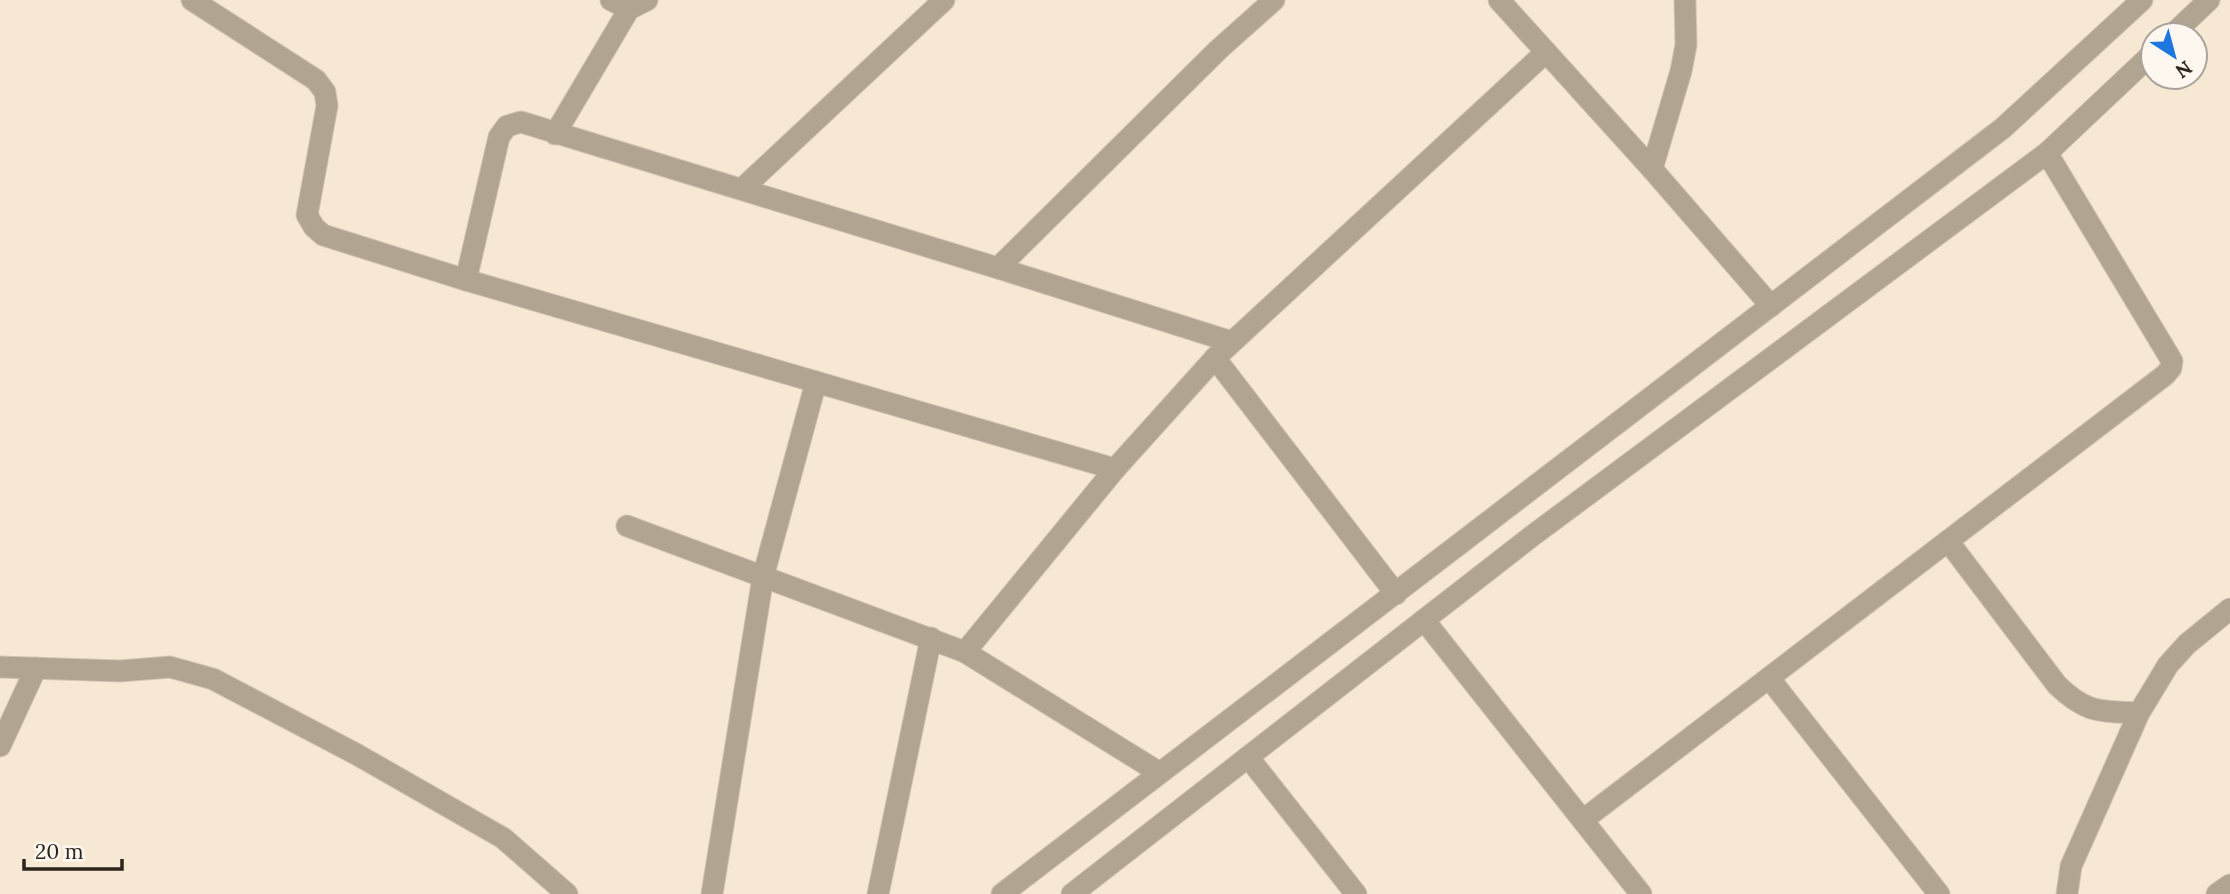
<svg xmlns="http://www.w3.org/2000/svg" width="2230" height="894" font-family="Lora,serif">
<style>
.lines{fill:none;stroke-linecap:round;stroke-linejoin:round}
.minor-casing{stroke:#d2c5b3;stroke-width:23}
.minor{stroke:#b1a491;stroke-width:21}
</style>
<rect width="100%" height="100%" fill="#f7e8d4"/>
<g class="lines">
<defs>
<g id="minor">
<path d="M192 0 316 80 325 92 327 106 307 215 314 227 323 235 466 280 1115 469"/>
<path d="M611 0 629 9 647 0"/>
<path d="M1499 0 1652 169 1771 306"/>
<path d="M2172 35 2209 0"/>
<path d="M555 134 629 9"/>
<path d="M1652 169 1681 71 1686 45 1685 0"/>
<path d="M742 189 944 0"/>
<path d="M998 268 1218 50 1274 0"/>
<path d="M466 280 499 137 507 126 521 122 998 268 1232 342"/>
<path d="M1215 358 1396 594"/>
<path d="M627 526 965 652 1160 773"/>
<path d="M1948 541 2057 685C2087 714 2100 711 2139 713"/>
<path d="M1424 620 1641 894"/>
<path d="M965 652 1115 469 1215 358 1546 52"/>
<path d="M0 667 120 671 170 667 213 679 356 754 503 838 567 894"/>
<path d="M1769 678 1939 894"/>
<path d="M0 746 36 668"/>
<path d="M1248 757 1356 894"/>
<path d="M1583 820 2165 375 2171 368 2172 361 2047 153"/>
<path d="M712 894 763 577 816 382"/>
<path d="M878 894 931 638"/>
<path d="M1002 894 2003 128 2142 0"/>
<path d="M1072 894 1532 536 2047 153 2153 53"/>
<path d="M2067 894 2071 866 2139 713 2168 665 2187 644 2230 609"/>
<path d="M2217 894 2230 885"/>
</g>
</defs>
<use href="#minor" class="minor-casing"/>
<use href="#minor" class="minor"/>
</g>
<g transform="translate(2174 56) rotate(144)"><circle r="33" fill="#fdf7ef" stroke="#a9a39b" stroke-width="2"/>
<path d="M0-5L12 26L0 18L-12 26Z" fill="#1e77e1"/>
<text y="-10" font-size="19" font-weight="bold" text-anchor="middle" fill="#2b251e">N</text>
</g>
<path d="M24 859v10h98v-10" fill="none" stroke="#2b251e" stroke-width="3.5"/>
<text x="35" y="859" font-size="21" fill="#2b251e" stroke="#fdf7ef" stroke-width="5" paint-order="stroke">20 m</text>
</svg>
